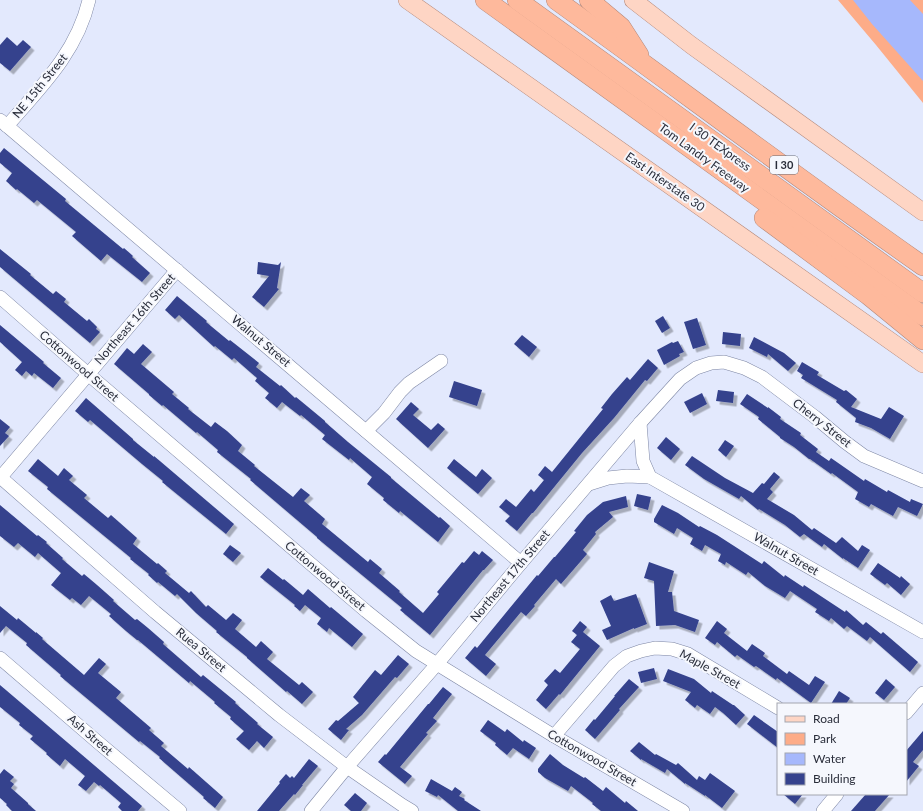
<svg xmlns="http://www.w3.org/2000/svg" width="923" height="811" font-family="Lato,sans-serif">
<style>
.green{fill:#fdac88}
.water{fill:#a6b8fc}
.building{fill:#35428d;filter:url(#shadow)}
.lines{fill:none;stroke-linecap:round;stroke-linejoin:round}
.minor-casing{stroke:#7d86a4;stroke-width:14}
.major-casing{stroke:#b3887a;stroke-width:18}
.highway-casing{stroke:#b3887a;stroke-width:20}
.minor{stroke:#fff;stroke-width:13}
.major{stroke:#fed5c4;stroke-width:17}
.highway{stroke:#feb99c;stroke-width:19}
.labels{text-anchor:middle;stroke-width:4;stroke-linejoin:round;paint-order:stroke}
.shield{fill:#f5f7fd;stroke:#666a74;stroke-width:1}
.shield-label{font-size:11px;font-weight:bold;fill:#292d3a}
.street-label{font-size:12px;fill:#292d3a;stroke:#f5f7fd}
</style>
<defs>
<filter id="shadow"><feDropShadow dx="3.5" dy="3.5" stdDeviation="0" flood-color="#0004"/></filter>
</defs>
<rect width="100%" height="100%" fill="#e3e9fd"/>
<path class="green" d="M838 0H923V103L876 45Z"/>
<path class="water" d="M853 0H910L923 14V81L872 24Z"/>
<g class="building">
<path d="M7 37 17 46 23 40 31 47 10 71 0 63V45Z"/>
<path d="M4 148 66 199 65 201 123 249 124 248 133 256 132 257 150 273 142 282 107 254 101 261 72 236 76 232 37 200 34 203 17 189 16 190 6 181 12 173 0 163V153Z"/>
<path d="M0 249 31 274 30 275 53 294 56 291 66 299 64 302 87 321 89 319 97 327 96 329 100 332 90 343 26 289 0 267Z"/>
<path d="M258 262 278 265 281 262 277 288 279 289 264 307 252 297 269 276 257 274Z"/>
<path d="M177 296 207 321 206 322 229 341 230 340 259 363 256 367 280 386 281 385 295 398 296 397 325 421V422L348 442 391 477V478L439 518 440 517 450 526 438 542 400 511 399 513 383 500 384 498 367 484 372 477 350 458 349 460 322 439 325 435 301 415 300 416 282 402 277 408 265 398 269 393 255 381 257 378 234 358 232 360 215 346 214 347 179 315 175 319 165 310Z"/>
<path d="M663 316 670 328 662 333 655 321Z"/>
<path d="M697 318 706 345 693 349 684 322Z"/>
<path d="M0 325 44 362 43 363 61 378 53 388 34 373 32 376 26 371 22 376 15 370 22 362 0 342Z"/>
<path d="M723 332 741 334 740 346 722 344Z"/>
<path d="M522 335 537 347 529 357 514 344Z"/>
<path d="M754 337 784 353 796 363 788 371 768 354 767 357 749 348Z"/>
<path d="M678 341 684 352 679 354 680 356 664 365 657 350 672 342 673 343Z"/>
<path d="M143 344 152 352 141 364 174 392 172 394 189 408 188 409 211 427 215 422 227 431 242 445 238 451 255 465 254 466 293 497 301 488 310 495 304 501 325 519 322 524 368 562 370 559 382 569 379 573 400 591 399 592 423 613 439 594 437 592 462 562 464 563 474 551 479 555 482 551 493 560 484 570H483L430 635 400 610 402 608 317 538V537L250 480 251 479 217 452 218 450 197 432 196 433 163 405 162 406 149 395V394L114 364 127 348 134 354Z"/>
<path d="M648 359 658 368 647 381 645 380 614 418 582 453 533 513H532L517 531 505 521 510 516 499 507 506 499 516 507 531 489 534 492 544 480 538 475 545 466 552 472 603 409 601 408 612 394 627 377 630 380Z"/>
<path d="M802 362 819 372 817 375 844 391 846 390 857 399 851 407 881 419 889 407 904 416 890 439 871 428 855 422 856 418 836 402 837 400 801 378 803 375 797 371Z"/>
<path d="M454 381 482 390 477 406 449 397Z"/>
<path d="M718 390 734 392 733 403 716 401Z"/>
<path d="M702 393 707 404 690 413 684 402Z"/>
<path d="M747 394 768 408V407L781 417 780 419 801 433 800 435 818 449 816 452 829 461 831 458 864 481 865 479 887 492 888 490 910 502 911 499 923 504 917 516 898 507 893 516 871 504 869 507 855 499 858 492 832 473 831 474 810 459H809L794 447 780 438V437L758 419 759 417 740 404Z"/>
<path d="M86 398 133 439V440L154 457V456L234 524 226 534 162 482 163 481 142 464 90 420 88 422 75 411Z"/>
<path d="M411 402 419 409 413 415 431 430 438 423 445 429 428 448 396 419Z"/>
<path d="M0 419 10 427 5 433 9 436 0 446Z"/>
<path d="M666 437 680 449 671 460 657 448Z"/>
<path d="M725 440 734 446 726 457 718 450Z"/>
<path d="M692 456 725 478 753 493 762 483 764 484 774 472 780 477 770 489 773 492 767 499 794 515 812 530 814 528 836 543 842 537 858 551 862 545 870 550 858 568 843 558V559L824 544 822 547 804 534 800 537 785 525 759 509 758 510 741 496 739 499 704 479 685 465Z"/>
<path d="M38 459 58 476 64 468 73 476 69 480 87 495 84 498 108 518 111 515 137 538 133 544 157 564 158 563 167 571 165 573 189 593 191 591 206 607 208 605 226 620 233 613 242 620 235 629 256 647 261 641 273 652 267 659 299 685 302 682 313 692 302 704 287 691 286 692 247 658V657L216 632 217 631 196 613 177 594 175 596 158 582 157 583 148 575 149 574 130 559 131 558 47 489 48 487 28 471Z"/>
<path d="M454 459 476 477 482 469 492 478 478 494 447 468Z"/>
<path d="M637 494 651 497 648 510 634 506Z"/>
<path d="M626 496 628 507 609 512 613 517 595 532 596 534 583 550 587 554 561 584 556 579 534 605 535 606 526 616 521 612 485 655 496 664 486 676 465 658 475 646 477 648 537 575 538 576 554 557H555L576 532 574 531 587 515 603 502Z"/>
<path d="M0 505 37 536 38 535 47 542 46 543 63 558 62 559 82 576 84 574 97 585 114 600 113 601 135 620 137 619 148 628 164 642 163 644 201 677 203 675 236 702 235 703 258 723 257 724 273 737 264 748 257 741 249 750 236 739 244 731 230 719 231 717 214 703 215 702 190 681 189 683 138 640H137L126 631 109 616 111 614 89 596 81 605 72 598 70 600 51 585 61 573 38 553 35 557 18 543 14 547 0 536Z"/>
<path d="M662 505 678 513 699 527 700 526 717 535 762 564 764 561 784 577 785 575 803 587 804 585 845 612 846 610 863 625 866 622 881 634 883 632 918 662 910 672 870 637 867 641 847 626 844 629 831 618 829 621 815 612 817 609 790 591 785 598 765 586 748 572 746 575 726 562 725 565 718 561 721 554 705 545 702 551 690 544 693 538 677 528 674 534 654 522V519Z"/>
<path d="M230 545 241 553 233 562 223 554Z"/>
<path d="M649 562 674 571 668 592H672L674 611 699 620 695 632 675 625 656 626 654 581 644 578Z"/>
<path d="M878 563 900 578 901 576 910 584 901 595 887 583 885 585 870 574Z"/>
<path d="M268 568 283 580 284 579 303 595 308 589 330 608 331 607 363 634 352 647 329 628 327 632 317 624 321 618 305 605 300 611 294 606 295 605 260 577Z"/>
<path d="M636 594 647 624 634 629V628L607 640 602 630 611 626 600 601 611 595 614 601Z"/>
<path d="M0 606 17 620 18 618 36 633V632L43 638 42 639 84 675 99 658 106 664 98 673 121 692 116 698 151 728 149 730 164 743 161 746 188 769 189 767 223 797 215 808 203 798 204 797 159 758 160 757 140 741 139 742 60 676 61 675 26 645 27 643 6 626 0 633Z"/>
<path d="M580 621 587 627 583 632 600 646 560 695 559 694 546 709 536 700 548 685 544 681 555 669 560 673 580 649 571 642 577 635 572 631Z"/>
<path d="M717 621 727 629 724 633 747 651 752 644 765 653 763 656 787 674 789 671 809 685 815 676 825 682 811 703 777 678 776 680 756 666 754 667 737 655 735 657 717 642 715 645 705 638Z"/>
<path d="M398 655 409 664 397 678 395 677 362 715 346 729 349 730 341 740 328 729 336 720 338 721 359 703 353 697 375 670 381 675Z"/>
<path d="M654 668 657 679 641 683 638 672Z"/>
<path d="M668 669 694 679 711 693 712 691 733 705H734L745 715 736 725 723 713 715 707 710 714 697 705 695 708 685 700 691 692 663 681Z"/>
<path d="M629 679 639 687 619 709 620 710 595 739 585 730 594 719 595 720 615 696H614Z"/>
<path d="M886 679 895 687 884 700 875 693Z"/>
<path d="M0 685 142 806 138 811H122L118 807 121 803 100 785 99 786 94 782 86 791 78 785 85 776 65 759 60 766 46 754 47 753 30 739 33 736 19 725 20 723 0 707Z"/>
<path d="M443 687 452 694 433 718 437 721 426 733 428 734 400 767 412 776 405 784 378 762 385 754 386 755 428 704H429Z"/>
<path d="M839 691 850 698 846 704H831Z"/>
<path d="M754 715 778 732V748L747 724Z"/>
<path d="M488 720 505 732 507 729 523 742 524 740 536 748 529 759 513 748 507 755 495 745 496 743 480 731Z"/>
<path d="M923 731V750L913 762 919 766 906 782V751Z"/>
<path d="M639 742 655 755 656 754 676 765 678 763 697 780 699 776 705 780 710 773 735 791 722 808 705 795V796L685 783V784L667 769 665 773 641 759V760L630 751Z"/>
<path d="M550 754 563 765 584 778 585 777 603 791 606 787 625 803 626 801 638 811H601L592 804 593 803 571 786 568 791 545 778 538 772V769Z"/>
<path d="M309 759 318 766 302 785H303L295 795 294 794 279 811H257L280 783 279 782 286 774 290 778 292 776 294 778Z"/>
<path d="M4 769 14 777 10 781 14 784 11 788 28 803V804L36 811H12L6 805 7 804 0 798V774Z"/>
<path d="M431 779 452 791 455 787 462 792 459 796 465 799 464 800 481 811H458L438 795 437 797 425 791Z"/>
<path d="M355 793 367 803 361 811H351L344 805Z"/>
<path d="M783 794H803L795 804Z"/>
<path d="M866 794H890L875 811H851Z"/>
</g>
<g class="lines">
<defs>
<g id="minor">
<path d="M0 120 521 563"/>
<path d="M7 126C41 87 77 52 89 0"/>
<path d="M0 297 88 374 366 611 416 651 437 664 554 736 683 811"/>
<path d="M640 423 643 461 650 477 923 632"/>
<path d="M366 431 384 413 400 392 409 383 441 361"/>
<path d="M0 477 155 612 279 715 347 767 402 805 412 811"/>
<path d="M0 478 177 270"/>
<path d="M589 484 608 478 627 476 650 477"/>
<path d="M0 658 100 744 180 811"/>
<path d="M906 713 923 693"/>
<path d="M554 736 614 666 627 656 641 651 655 648 672 649 688 654 778 708"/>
<path d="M311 811 347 767 437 664 521 563 640 423 680 379 696 368 711 363 724 362 744 368 762 377 815 417 845 442 864 456 923 481"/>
<path d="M823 811 837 794"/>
</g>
<g id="major">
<path d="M407 0 923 364"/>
<path d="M633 0 691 45 923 212"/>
</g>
<g id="highway">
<path d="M485 0 923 316"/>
<path d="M517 0 923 293"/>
<path d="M556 0C678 88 799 179 923 266"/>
<path d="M589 0 621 27 639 55"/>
<path d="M764 218 868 295 923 340"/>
</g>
</defs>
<use href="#minor" class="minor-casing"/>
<use href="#major" class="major-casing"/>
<use href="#highway" class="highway-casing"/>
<use href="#minor" class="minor"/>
<use href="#major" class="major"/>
<use href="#highway" class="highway"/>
</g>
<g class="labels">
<rect class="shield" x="770" y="156" width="28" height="18" rx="3"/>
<g class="shield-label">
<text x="784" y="169">I 30</text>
</g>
<g class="street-label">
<text transform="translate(40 86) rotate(-51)" y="4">NE 15th Street</text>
<text transform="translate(720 147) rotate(36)" y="4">I 30 TEXpress</text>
<text transform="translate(704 158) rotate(36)" y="4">Tom Landry Freeway</text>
<text transform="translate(665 182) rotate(35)" y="4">East Interstate 30</text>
<text transform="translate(135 319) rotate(-49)" y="4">Northeast 16th Street</text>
<text transform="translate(261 341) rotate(40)" y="4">Walnut Street</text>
<text transform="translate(79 366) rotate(41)" y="4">Cottonwood Street</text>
<text transform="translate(822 423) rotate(38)" y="4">Cherry Street</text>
<text transform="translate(786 554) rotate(30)" y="4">Walnut Street</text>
<text transform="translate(325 576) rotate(40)" y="4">Cottonwood Street</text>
<text transform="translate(510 576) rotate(-50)" y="4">Northeast 17th Street</text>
<text transform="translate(201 650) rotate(40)" y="4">Ruea Street</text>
<text transform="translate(710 669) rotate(29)" y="4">Maple Street</text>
<text transform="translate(90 735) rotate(41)" y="4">Ash Street</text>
<text transform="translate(592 758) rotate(30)" y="4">Cottonwood Street</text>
</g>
</g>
<rect x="777" y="703" width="130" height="92" fill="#f5f7fd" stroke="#a3a6af"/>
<rect x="785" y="716" width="20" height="6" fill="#fed5c4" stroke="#a3a6af"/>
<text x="813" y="723" font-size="12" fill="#292d3a">Road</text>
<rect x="785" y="733" width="20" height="12" fill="#fdac88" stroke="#a3a6af"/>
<text x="813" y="743" font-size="12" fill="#292d3a">Park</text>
<rect x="785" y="753" width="20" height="12" fill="#a6b8fc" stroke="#a3a6af"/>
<text x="813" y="763" font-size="12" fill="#292d3a">Water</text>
<rect x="785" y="773" width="20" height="12" fill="#35428d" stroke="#a3a6af"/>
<text x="813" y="783" font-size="12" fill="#292d3a">Building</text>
</svg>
